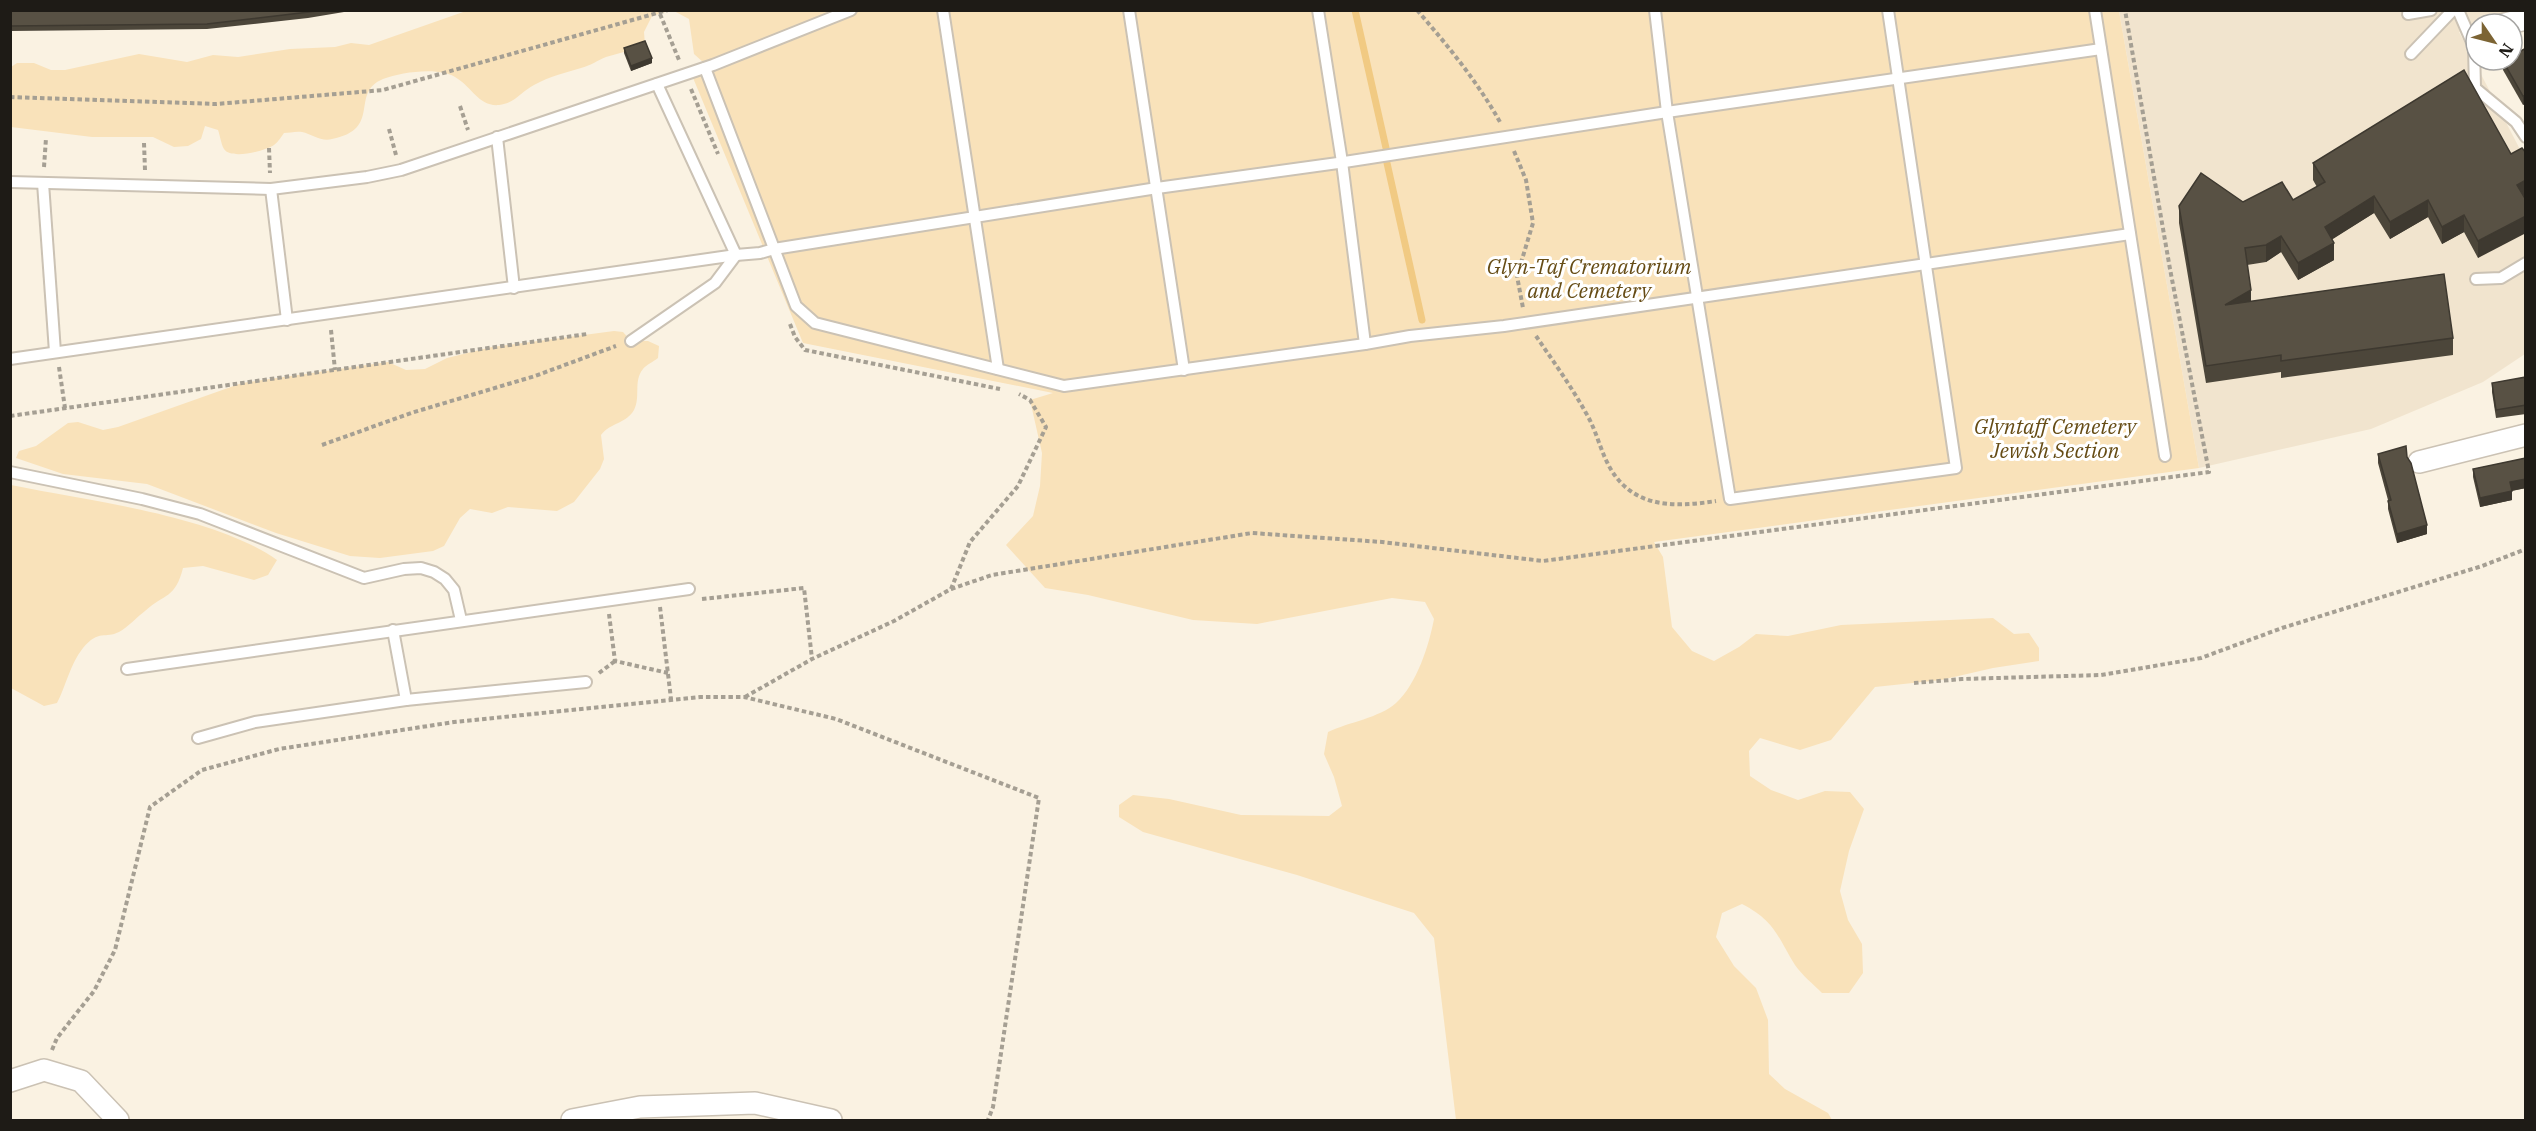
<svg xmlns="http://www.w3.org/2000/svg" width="2536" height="1131" font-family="'IBM Plex Serif',serif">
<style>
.built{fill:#f1e4ce}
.green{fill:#f9e2ba}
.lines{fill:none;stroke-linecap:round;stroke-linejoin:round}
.stream{stroke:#f1ca83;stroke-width:7}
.service-casing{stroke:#cbc2b4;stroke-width:14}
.minor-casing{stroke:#cbc2b4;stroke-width:24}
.path{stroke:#a59f93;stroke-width:4;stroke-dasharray:4.5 3;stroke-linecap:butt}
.service{stroke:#fff;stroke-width:10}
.minor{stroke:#fff;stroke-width:21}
.wall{fill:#4c463a}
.shaded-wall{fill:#3e3930}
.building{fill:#585144;stroke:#3e3930;stroke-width:1.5}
.labels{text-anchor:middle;stroke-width:6;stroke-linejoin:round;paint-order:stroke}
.park-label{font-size:21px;font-style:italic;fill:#664c15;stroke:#fff}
</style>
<rect width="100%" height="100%" fill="#faf2e2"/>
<path class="built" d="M2119 11H2525L2485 24H2476V27L2459 32 2525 159V354L2483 382 2371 429 2199 468Z"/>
<g class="green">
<path d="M466 11H669L652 16 644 32 645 45C632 50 619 53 606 57 598 60 590 66 581 68 565 73 550 76 534 85 522 91 514 104 499 105 480 107 472 88 458 79 441 66 403 72 383 79 349 93 383 129 332 139 321 142 312 134 302 132 296 131 289 133 284 133 281 137 278 142 274 145 265 151 231 160 224 149 221 144 220 135 218 130L205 126 201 139 188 146 174 147 153 137H92L11 127V67L17 63H34L51 70H65L139 54 187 62 213 55 238 57 290 49 335 47 351 43 369 45Z"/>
<path d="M674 11H2119L2199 468 1654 542 1663 557 1672 627 1692 651 1714 661 1739 647 1756 634 1788 636 1841 625 1993 618 2014 634 2029 633 2039 648V661L1993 668 1941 680 1875 687 1831 740 1800 750 1760 738 1749 751 1750 776 1771 790 1798 800 1825 791 1850 792 1864 809 1849 851 1840 891 1848 920 1862 944 1863 973 1849 993H1822C1813 984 1802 975 1795 965 1777 936 1775 921 1742 904L1722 913 1716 937 1734 966 1756 988 1768 1020 1769 1074 1785 1089 1828 1113 1832 1120H1456L1434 938 1414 913 1297 875 1143 832 1119 817V805L1133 795 1169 799 1241 815 1329 816 1342 806 1334 777 1324 754 1328 732C1349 722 1379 718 1396 703 1417 684 1429 645 1434 619L1425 602 1392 598 1257 624 1193 620 1088 595 1045 588 1006 545 1033 516 1040 486 1042 453 1030 400 1053 393 803 343 691 73 704 63 694 54 689 19Z"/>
<path d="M614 331 623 332 631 341H648L659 346 658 358C653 362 646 365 643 369 633 381 641 397 634 410 627 423 610 423 601 435L604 459 600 469 574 502 557 511 508 507 492 513 470 509 460 518 444 546 433 551 380 558 350 556 276 533 147 484 63 474 16 458 19 451 36 446 68 423 78 422 103 430 118 427 242 383 388 362 406 370 425 369 447 358 492 347Z"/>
<path d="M11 485C88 501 213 515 277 560L268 575 254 580 203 566 183 568C175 599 165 593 145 611 137 617 128 627 119 632 105 639 99 629 83 648 70 664 66 686 57 703L44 706 11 688Z"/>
</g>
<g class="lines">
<g class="stream">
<path d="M1355 10 1386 148"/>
<path d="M1387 163 1422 320"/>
</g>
<defs>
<g id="service">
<path d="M943 10 998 369"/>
<path d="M1129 10 1184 370"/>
<path d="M1318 10 1342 162 1365 344"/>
<path d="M1655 10 1667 112 1730 499 1956 468 1888 10"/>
<path d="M2095 10 2165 456"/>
<path d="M2458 10 2474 47 2475 88 2516 122 2526 137"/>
<path d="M2408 14 2431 10"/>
<path d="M2411 54 2453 10"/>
<path d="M705 68 796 306 815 323 1064 386 1365 344 1410 336 1504 326 2130 234"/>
<path d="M657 84 736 255"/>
<path d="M497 137 514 288"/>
<path d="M10 182 271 189 367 177 401 170 713 65 851 10"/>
<path d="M43 183 55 352"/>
<path d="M271 189 287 320"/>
<path d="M2476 279 2501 278 2526 263"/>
<path d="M631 341 715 283 736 255"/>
<path d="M10 359 736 255 760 253 774 249 1157 188 1338 163 1667 112 2101 49"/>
<path d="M10 472 142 499 200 514 364 578 404 569 421 568 434 572 445 579 454 590 461 620"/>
<path d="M393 630 406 700"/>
<path d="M127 669 689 589"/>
<path d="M198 738 255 722 406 700 586 682"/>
</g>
<g id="minor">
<path d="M2505 24 2526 19"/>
<path d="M2419 462 2526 435"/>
<path d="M10 1081 44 1070 81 1081 118 1120"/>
<path d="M572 1120 640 1107 755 1103 831 1120"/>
</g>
</defs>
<use href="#service" class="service-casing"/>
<use href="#minor" class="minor-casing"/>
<g class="path">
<path d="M1417 10C1448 46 1477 81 1500 122"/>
<path d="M660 14 679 60"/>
<path d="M691 89 718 154"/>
<path d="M10 97 216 104 383 90 668 10"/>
<path d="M460 106 468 130"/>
<path d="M389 129 396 155"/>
<path d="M144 143 145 170"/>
<path d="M269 148 270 173"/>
<path d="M1514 151 1526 180 1533 223 1517 276 1523 308"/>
<path d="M44 167 46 138"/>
<path d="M790 324 795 337 805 350 1000 389"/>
<path d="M331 330 335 370"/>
<path d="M1536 336C1553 361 1571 386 1586 413 1595 428 1599 445 1606 460 1628 508 1671 508 1716 501"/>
<path d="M59 367 65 408"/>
<path d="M10 416 587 334"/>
<path d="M322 445 411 413 535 376 616 346"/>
<path d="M951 589 992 575 1252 533 1382 542 1543 561 2209 472 2170 269 2125 10"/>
<path d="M702 599 804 588 812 659"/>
<path d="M660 607 671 699"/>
<path d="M609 614 615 661 668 673"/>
<path d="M599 673 615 661"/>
<path d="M1914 683 1962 679 2101 675 2201 658 2282 628 2482 566 2526 549"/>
<path d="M745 697 812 659 894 621 951 589 970 542 1018 486 1046 427 1030 400 1019 394"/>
<path d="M52 1050 57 1038 94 991 115 950 150 807 202 770 279 749 454 722 700 697H744L836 719 1039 798 993 1107 988 1120"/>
</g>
<use href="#service" class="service"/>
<use href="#minor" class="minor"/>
</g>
<g class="wall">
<path d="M10 10H356L308 18 207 29 10 31Z"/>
<path d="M624 48 652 63 631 71 624 53Z"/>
<path d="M2526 48 2523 105 2503 70V61Z"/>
<path d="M2526 153V197L2478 258 2464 232 2442 244 2428 217 2390 239 2374 213 2332 239 2334 260 2298 280 2281 252 2266 262 2247 265 2251 301 2453 338V355L2281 378V372L2206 383 2179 223V206L2293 200 2317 187 2313 180V163Z"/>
<path d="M2526 377V414L2496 418 2492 392V383Z"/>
<path d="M2378 454 2407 457 2427 534 2397 543 2388 509V500L2378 463Z"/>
<path d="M2526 458V488L2512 491V500L2480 507 2473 477V469Z"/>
</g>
<g class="shaded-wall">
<path d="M652 58V63L631 71V66Z"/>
<path d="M2526 95V104L2523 105V96Z"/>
<path d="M2526 180V197L2517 202V185Z"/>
<path d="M2374 196V213L2325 244V227Z"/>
<path d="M2428 200V217L2390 239V222Z"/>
<path d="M2464 215V232L2442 244V227Z"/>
<path d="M2526 216V233L2478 258V241Z"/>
<path d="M2281 236V252L2266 262V245Z"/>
<path d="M2334 243V260L2298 280V263Z"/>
<path d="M2251 290V307L2225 305Z"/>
<path d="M2526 479V488L2510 491V482Z"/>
<path d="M2512 491V500L2480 507V498Z"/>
<path d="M2427 525V534L2397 543V534Z"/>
</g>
<g class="building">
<path d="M10 10H326L207 24 10 26Z"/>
<path d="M645 41 652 58 631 66 624 48Z"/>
<path d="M2526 48V95L2523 96 2503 61 2512 60V56Z"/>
<path d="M2464 70 2511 154 2522 148 2526 153V180L2517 185 2526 200V216L2478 241 2464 215 2442 227 2428 200 2390 222 2374 196 2325 227 2334 243 2298 263 2281 236 2266 245 2245 248 2251 290 2225 305 2444 274 2453 338 2281 361V355L2206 366 2179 206 2201 173 2243 202 2282 182 2293 200 2325 182 2313 163Z"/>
<path d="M2526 377V405L2496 410 2492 383Z"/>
<path d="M2406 446 2407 457 2411 463 2427 525 2397 534 2388 501 2391 500 2378 454Z"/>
<path d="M2526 458V479L2510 482 2512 491 2480 498 2473 469Z"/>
</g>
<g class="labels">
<g class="park-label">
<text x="1589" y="274">Glyn-Taf Crematorium<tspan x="1589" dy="24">and Cemetery</tspan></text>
<text x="2055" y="434">Glyntaff Cemetery<tspan x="2055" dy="24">Jewish Section</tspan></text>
</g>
</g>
<rect width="2536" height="1131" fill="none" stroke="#1e1b16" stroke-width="24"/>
<g transform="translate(2494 42) rotate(125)"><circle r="28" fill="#ffffff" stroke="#a5a4a2" stroke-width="1.5"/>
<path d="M0-4.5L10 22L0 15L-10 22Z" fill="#7c6434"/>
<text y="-9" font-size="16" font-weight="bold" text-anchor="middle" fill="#1e1b16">N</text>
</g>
</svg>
